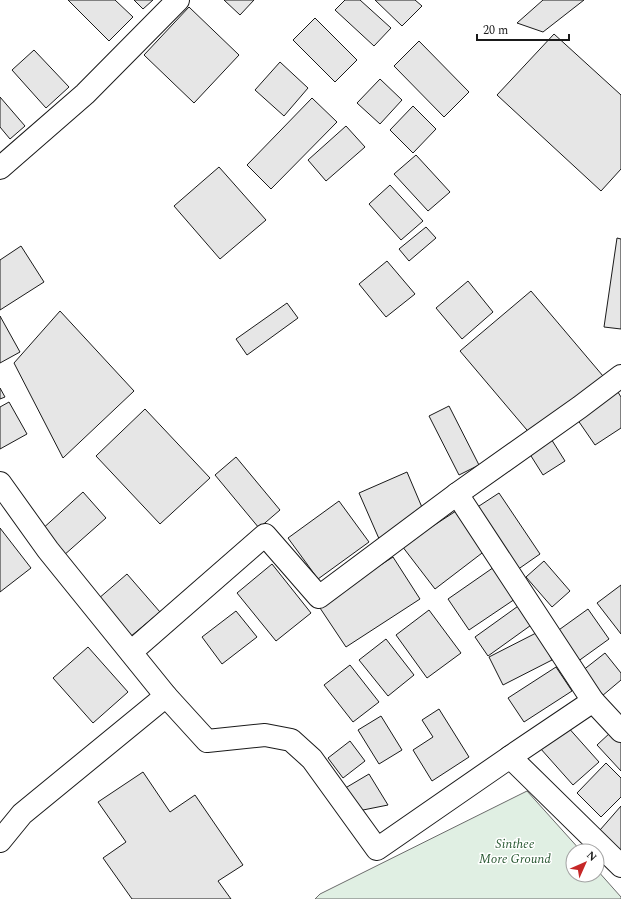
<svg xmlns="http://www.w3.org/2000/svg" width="621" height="899" font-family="Spectral,serif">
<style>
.green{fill:#e0efe3;stroke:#6a6a6a}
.building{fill:#e6e6e6;stroke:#1a1a1a}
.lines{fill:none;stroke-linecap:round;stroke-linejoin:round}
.minor-casing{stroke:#1a1a1a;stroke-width:24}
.minor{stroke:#fff;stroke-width:22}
.labels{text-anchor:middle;stroke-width:3;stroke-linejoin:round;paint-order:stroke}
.park-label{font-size:13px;font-style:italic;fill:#2b5a34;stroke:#fff}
</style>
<rect width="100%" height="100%" fill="#fff"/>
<path class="green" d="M527 791 581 851H573V875H597V870L621 897V899H315L320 894Z"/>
<g class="building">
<path d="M68 0H115L133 17 109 41Z"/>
<path d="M134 0H153L143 9Z"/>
<path d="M224 0H254L240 15Z"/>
<path d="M345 0H360L391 28 374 46 335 10Z"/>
<path d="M375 0H415L422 6 402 26Z"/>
<path d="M543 0H584L543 32 517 23Z"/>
<path d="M189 7 239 55 194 103 144 55Z"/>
<path d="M315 18 357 60 335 82 293 40Z"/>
<path d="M554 34 621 95V169L601 191 497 95Z"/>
<path d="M419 41 469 92 444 117 394 66Z"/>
<path d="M34 50 69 87 46 108 12 70Z"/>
<path d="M280 62 308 88 284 116 255 90Z"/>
<path d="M380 79 402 100 380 124 357 103Z"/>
<path d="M0 97 25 126 10 139 0 127Z"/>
<path d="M312 98 337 122 271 189 247 165Z"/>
<path d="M413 106 436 129 413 153 390 130Z"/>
<path d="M346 126 365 147 326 181 308 160Z"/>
<path d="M416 155 450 192 428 211 394 174Z"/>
<path d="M219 167 266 220 220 259 174 206Z"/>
<path d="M390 185 423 221 401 240 369 204Z"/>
<path d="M426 227 436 238 409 261 399 249Z"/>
<path d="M617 238 621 239V329L604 327Z"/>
<path d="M21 246 44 282 0 310V260Z"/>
<path d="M387 261 415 294 386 317 359 284Z"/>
<path d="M468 281 493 312 462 339 436 308Z"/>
<path d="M531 291 603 376 532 436 460 351Z"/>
<path d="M287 303 298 318 247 355 236 339Z"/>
<path d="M60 311 134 391 63 458 14 363Z"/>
<path d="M0 316 20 352 0 363Z"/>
<path d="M0 388 5 397 0 399Z"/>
<path d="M616 389 621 397V428L595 445 575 416Z"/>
<path d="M9 402 27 434 0 449V407Z"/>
<path d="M449 406 479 465 459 475 429 416Z"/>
<path d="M145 409 210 478 160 524 96 456Z"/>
<path d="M548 434 565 461 543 475 526 448Z"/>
<path d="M236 457 280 510 259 528 215 475Z"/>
<path d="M407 472 424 512 380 541 359 493Z"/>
<path d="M83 492 106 518 63 556 40 531Z"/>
<path d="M499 493 540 554 517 570 476 508Z"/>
<path d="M339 501 369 542 318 579 288 538Z"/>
<path d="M456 511 486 550 435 589 402 546Z"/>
<path d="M0 528 31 568 0 592Z"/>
<path d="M393 557 420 599 346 647 318 605Z"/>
<path d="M544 561 570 591 552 607 526 577Z"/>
<path d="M272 564 311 613 276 641 237 593Z"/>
<path d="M497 565 518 597 469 630 448 599Z"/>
<path d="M127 574 160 612 130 637 98 599Z"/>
<path d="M621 585V634L597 603Z"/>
<path d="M521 604 534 623 488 656 475 637Z"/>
<path d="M588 609 609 639 577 662 556 632Z"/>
<path d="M429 610 461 653 427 678 396 635Z"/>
<path d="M236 611 257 637 222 664 202 637Z"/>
<path d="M538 632 552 660 503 685 489 657Z"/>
<path d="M386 639 414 675 388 696 359 660Z"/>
<path d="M88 647 128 692 93 723 53 678Z"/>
<path d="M605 653 621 673V680L602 696 582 671Z"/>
<path d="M350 665 379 702 353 722 324 685Z"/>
<path d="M556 667 572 691 524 722 508 698Z"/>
<path d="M439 709 469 757 432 781 413 750 433 737 422 720Z"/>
<path d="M381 716 402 750 379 764 358 730Z"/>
<path d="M566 725 599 762 573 785 540 748Z"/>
<path d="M611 732 621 742V771L597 745Z"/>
<path d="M350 741 365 761 343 778 328 758Z"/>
<path d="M606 763 621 778V797L601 817 577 793Z"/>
<path d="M143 772 170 812 195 795 243 865 218 881 231 899H132L103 858 126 842 98 802Z"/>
<path d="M369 774 388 805 363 810 342 790Z"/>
<path d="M621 806V851L600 830Z"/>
</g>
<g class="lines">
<defs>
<g id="minor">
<path d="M0 168 85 94 178 0"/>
<path d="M0 483 48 550 166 696 22 814 0 841"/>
<path d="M457 494 593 701 621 731"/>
<path d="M131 652 265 535 319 597 457 494 580 407 621 376"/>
<path d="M166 696 207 741 265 735 291 740 312 759 377 849 510 757 621 866"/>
<path d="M510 757 593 701"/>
</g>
</defs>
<use href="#minor" class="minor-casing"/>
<use href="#minor" class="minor"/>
</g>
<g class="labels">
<g class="park-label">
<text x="515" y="848">Sinthee<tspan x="515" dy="15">More Ground</tspan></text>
</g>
</g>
<g transform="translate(585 863) rotate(45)"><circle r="19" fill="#ffffff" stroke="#a3a3a3"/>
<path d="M0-3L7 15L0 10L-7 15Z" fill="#c62828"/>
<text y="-6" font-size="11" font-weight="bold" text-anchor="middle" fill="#1a1a1a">N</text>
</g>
<path d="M477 34v6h92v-6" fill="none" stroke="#1a1a1a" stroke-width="2"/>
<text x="483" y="34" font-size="12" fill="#1a1a1a" stroke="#ffffff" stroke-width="3" paint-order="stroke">20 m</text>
</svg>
